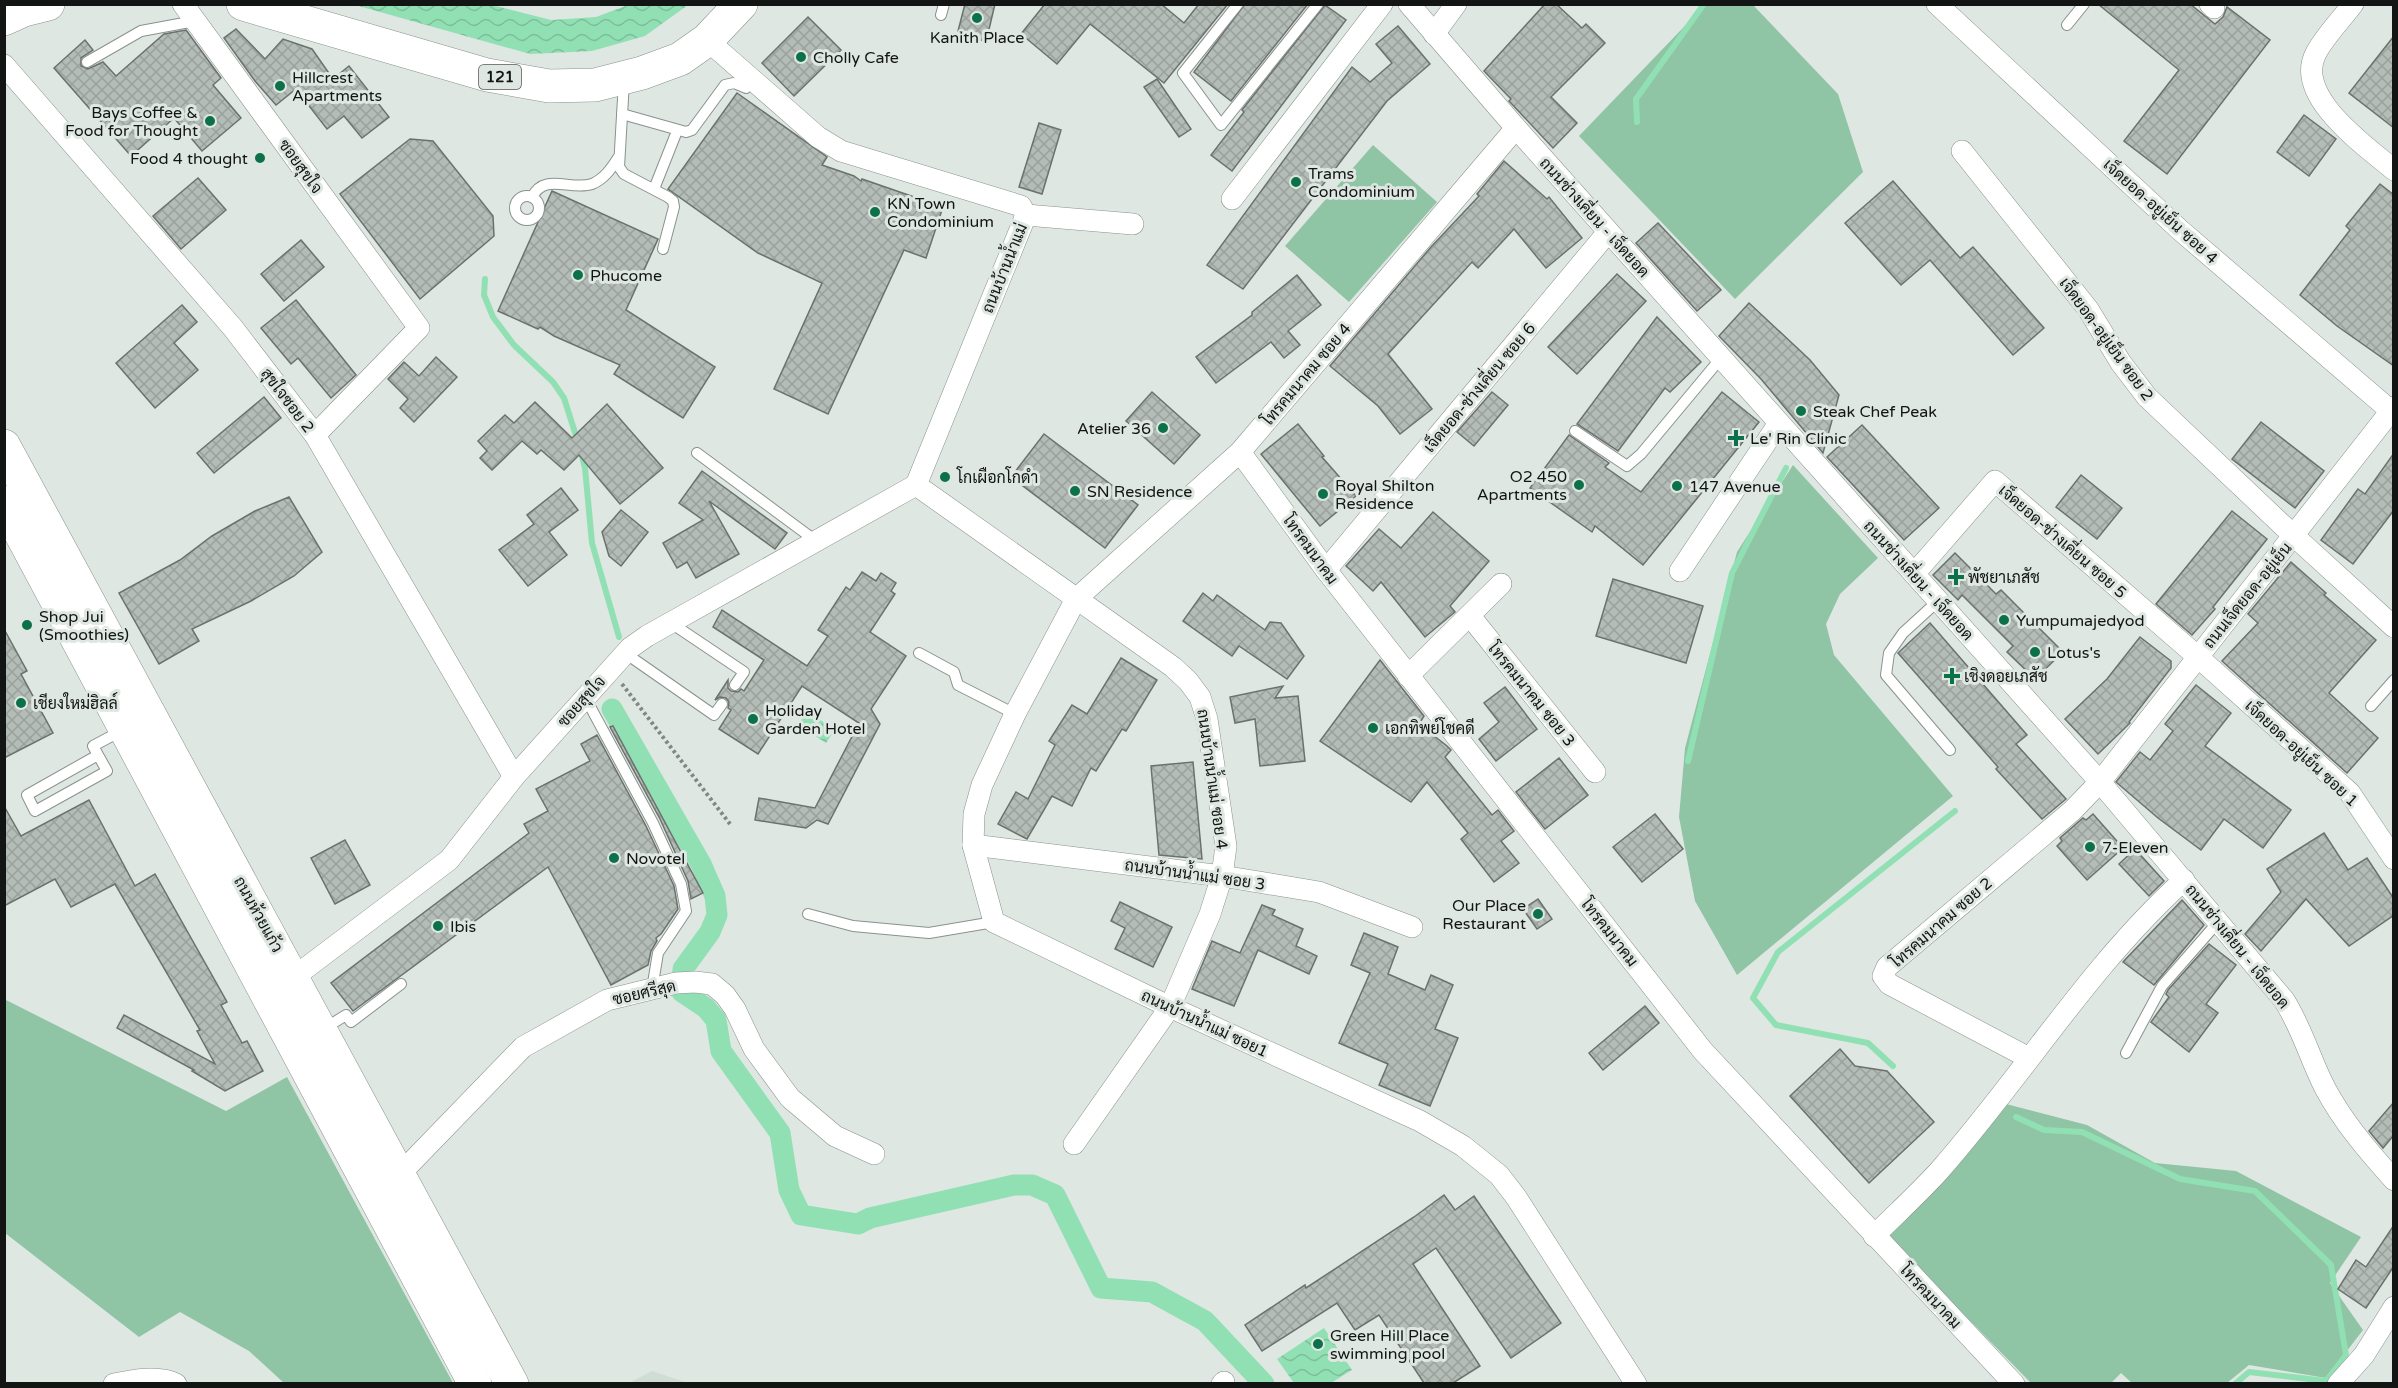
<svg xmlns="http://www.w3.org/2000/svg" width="2398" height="1388" font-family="'Varela Round',Sarabun,sans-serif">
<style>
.built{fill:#ceded4}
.green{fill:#8fc4a5}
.water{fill:url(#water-waves)}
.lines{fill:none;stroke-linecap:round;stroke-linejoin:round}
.stream{stroke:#91e0b4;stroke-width:6}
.canal{stroke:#91e0b4;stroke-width:21}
.building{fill:url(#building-cross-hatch);stroke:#6b726e;stroke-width:1.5}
.lane-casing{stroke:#8a928d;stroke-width:12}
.street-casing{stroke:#8a928d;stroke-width:22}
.primary-casing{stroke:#8a928d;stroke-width:34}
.path{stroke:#818783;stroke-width:4;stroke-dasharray:3 3;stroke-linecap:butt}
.lane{stroke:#fff;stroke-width:10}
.street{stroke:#fff;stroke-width:21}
.primary{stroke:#fff;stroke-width:33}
.poi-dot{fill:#0c7148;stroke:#dfe7e2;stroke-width:2}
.labels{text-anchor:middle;stroke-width:6;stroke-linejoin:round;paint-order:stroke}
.shield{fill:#dfe7e2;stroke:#505451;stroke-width:1.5}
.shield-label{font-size:15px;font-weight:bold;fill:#121513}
.poi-label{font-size:16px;fill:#121513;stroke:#dfe7e2;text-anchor:start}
.street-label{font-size:16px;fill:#121513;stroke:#dfe7e2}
</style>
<defs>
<pattern id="water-waves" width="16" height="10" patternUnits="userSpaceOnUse" patternTransform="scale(1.5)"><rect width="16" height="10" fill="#91e0b4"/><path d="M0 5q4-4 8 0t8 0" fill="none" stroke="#7cbf9a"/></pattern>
<pattern id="building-cross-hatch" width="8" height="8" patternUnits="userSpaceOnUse" patternTransform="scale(1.5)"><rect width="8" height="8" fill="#b4bcb7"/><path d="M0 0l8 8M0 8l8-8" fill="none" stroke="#9aa19c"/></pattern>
</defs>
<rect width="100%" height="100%" fill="#dfe7e2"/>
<path class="built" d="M652 1371 688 1383H629Z"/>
<g class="green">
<path d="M1705 5H1753L1838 94 1863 172 1735 299 1579 136Z"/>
<path d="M1373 145 1437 202 1349 302 1285 246Z"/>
<path d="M1793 465 1878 558 1840 594 1826 624 1834 655 1953 796 1737 975 1695 901 1679 817 1685 748 1737 552Z"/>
<path d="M4 999 226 1111 287 1077 453 1383H284L249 1351 180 1312 139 1337 5 1233Z"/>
<path d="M2006 1104 2087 1125 2155 1163 2236 1171 2361 1237 2330 1283 2363 1330 2326 1378 2249 1365 2227 1383H2132L2121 1373 2111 1383H2031L1886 1235Z"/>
</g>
<g class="water">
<path d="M355 5H492L551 20 596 17 628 5H688L645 36 592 51 530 54Z"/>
<path d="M807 711 835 730 826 743 798 725Z"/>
<path d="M1324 1328 1352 1370 1331 1383H1294L1277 1359Z"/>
</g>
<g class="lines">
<g class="stream">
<path d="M1637 122 1636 99 1704 4"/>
<path d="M485 279 484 295 493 317 514 345 553 382 564 398 578 442"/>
<path d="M581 452 585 468 592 543 619 637"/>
<path d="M1688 761 1732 573 1786 468"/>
<path d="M1893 1066 1868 1043 1776 1025 1753 998 1778 952 1955 811"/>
<path d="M2016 1117 2044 1130 2082 1132 2180 1179 2255 1191 2331 1265 2346 1355 2326 1381 2249 1372 2235 1384"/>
</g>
<path class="canal" d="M612 709 701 864 715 896 717 915 710 932 683 969 682 992 706 1008 716 1020 721 1051 780 1133 789 1190 801 1215 858 1224 870 1218 1014 1185H1032L1055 1195 1101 1288 1152 1292 1205 1321 1264 1384"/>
</g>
<g class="building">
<path d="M965 4H995L986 42 958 31Z"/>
<path d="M1045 4H1161L1184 23 1199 4H1228L1164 83 1090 24 1057 64 1021 34Z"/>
<path d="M1245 4H1308L1231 101 1194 72Z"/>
<path d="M1545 4H1556L1582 28 1586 24 1605 43 1551 97 1577 123 1553 148 1509 101 1511 99 1484 71Z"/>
<path d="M2098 4H2190L2215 24 2223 17 2227 7 2270 40 2167 174 2124 141 2179 70Z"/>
<path d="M1325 5 1346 20 1232 171 1211 155 1244 112 1242 110Z"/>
<path d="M808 17 841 50 794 96 762 63Z"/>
<path d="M1398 26 1430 64 1387 101 1243 289 1207 265 1352 67 1370 82 1392 63 1376 44Z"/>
<path d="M236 29 265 59 283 39 312 49 333 79 349 66 389 117 362 138 344 116 327 129 296 89 276 105 255 81 224 38Z"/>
<path d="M186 30 221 78 213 85 241 118 202 151 174 118 131 156 54 68 85 40 93 50 81 58V66L88 69 103 62 116 76 164 34Z"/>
<path d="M2394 36V128L2349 93Z"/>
<path d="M1157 79 1191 129 1179 137 1144 87Z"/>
<path d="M737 93 827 157 822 165 854 176 861 181 862 179 943 207 926 258 904 250 828 414 774 389 822 283 758 253 668 189Z"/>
<path d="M2304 115 2336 139 2309 176 2277 152Z"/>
<path d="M1039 123 1061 130 1042 194 1019 187Z"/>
<path d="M410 139 433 141 493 216 494 236 420 299 340 194Z"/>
<path d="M1504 161 1547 199 1549 197 1582 238 1546 268 1514 229 1478 268 1472 262 1388 354 1432 409 1400 434 1378 406 1330 366 1431 247 1479 196 1477 194Z"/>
<path d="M198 178 226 210 181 249 153 216Z"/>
<path d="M1893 181 1960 258 1973 247 2044 328 2013 355 1930 260 1901 285 1845 223Z"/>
<path d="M2380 184 2394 195V366L2337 326 2300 295 2350 230 2346 226Z"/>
<path d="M552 191 658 239 626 310 715 367 683 418 614 374 620 365 554 336 540 327 538 329 498 311Z"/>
<path d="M1658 223 1721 290 1697 311 1636 243Z"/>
<path d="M301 240 324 267 284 301 261 274Z"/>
<path d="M1617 274 1646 301 1577 374 1548 347Z"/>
<path d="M1297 275 1321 305 1288 331 1300 345 1284 358 1271 342 1216 383 1196 357 1252 315V312Z"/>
<path d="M296 300 356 375 331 398 298 358 291 364 261 328Z"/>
<path d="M1749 303 1810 360 1839 395 1823 453 1761 379 1719 336Z"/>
<path d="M182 305 197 322 174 343 198 370 155 408 116 363Z"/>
<path d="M1657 317 1701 362 1670 392 1665 388 1618 451 1577 424Z"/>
<path d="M436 357 457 377 414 422 400 408 408 399 388 379 404 362 419 376Z"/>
<path d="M1152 392 1200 435 1174 464 1126 421Z"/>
<path d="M1492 392 1508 405 1474 446 1457 432Z"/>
<path d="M1722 392 1759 422 1643 565 1595 526 1592 532 1530 488 1569 435 1609 463 1605 467 1641 492Z"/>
<path d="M264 397 281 418 214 473 197 453Z"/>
<path d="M535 402 572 438 607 404 663 468 620 504 579 455 564 470 541 450 537 454 522 441 492 470 480 458 487 451 478 441 505 415 514 423Z"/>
<path d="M2261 422 2324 471 2295 508 2232 459Z"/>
<path d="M1298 424 1324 456 1322 457 1356 496 1320 526 1261 454Z"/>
<path d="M1862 425 1939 508 1904 540 1827 457Z"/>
<path d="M1044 434 1138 505 1105 548 1011 477Z"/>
<path d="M2394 453V510L2353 564 2321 540 2358 489 2365 494Z"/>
<path d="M702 471 787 533 775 549 709 501 739 554 696 578 687 562 677 568 663 543 703 520 679 503Z"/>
<path d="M2081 475 2122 508 2097 539 2056 507Z"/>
<path d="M561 488 578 510 549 532 567 555 528 586 499 550 534 524 527 515Z"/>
<path d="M289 497 322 552 294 576 251 601 192 629 199 641 159 664 119 593 180 560 212 536 255 511Z"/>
<path d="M621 510 648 532 621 566 609 556 602 532Z"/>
<path d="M2232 511 2267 539 2213 607 2215 609 2192 635 2156 604Z"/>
<path d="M1433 512 1489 561 1450 606 1455 612 1425 637 1381 582 1373 591 1346 566 1379 529 1401 548Z"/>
<path d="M1955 553 1996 594 2001 590 2063 652 2035 679 2007 652 2013 646 1962 595 1958 600 1933 575Z"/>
<path d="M2291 562 2326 593 2324 595 2376 640 2329 693 2378 738 2347 773 2222 661 2258 623 2248 614Z"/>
<path d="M862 572 876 581 881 573 896 583 891 591 895 594 870 632 906 656 871 709 880 724 828 824 817 820 806 828 755 820 759 798 815 808 859 723 802 686 758 754 719 729 731 710 728 708 729 702 726 698 720 697 715 700 728 680V688L731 691 738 692 741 689 744 691 764 660 713 627 722 610 807 666 828 636 818 630 846 587 850 590Z"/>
<path d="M1613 579 1703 606 1686 663 1596 636Z"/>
<path d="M1203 593 1213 601 1217 595 1265 630 1270 622 1281 623 1304 656 1287 679 1239 646 1232 656 1183 621Z"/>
<path d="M1930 623 2027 735 2016 744 2066 799 2042 819 1996 769 1998 767 1898 653Z"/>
<path d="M4 629 27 671 21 674 53 733 4 758Z"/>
<path d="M2140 637 2171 661V668L2129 722 2130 723 2098 754 2065 719 2107 679Z"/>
<path d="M1121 658 1157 680 1126 731 1122 729 1096 771 1091 768 1072 806 1052 796 1027 839 998 824 1016 792 1028 799 1055 745 1049 741 1072 705 1087 714Z"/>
<path d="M1380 660 1424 716 1419 724 1447 746 1451 750 1445 757 1492 815 1498 810 1514 831 1501 841 1519 863 1494 882 1461 839 1468 833 1427 782 1411 802 1320 741Z"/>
<path d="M2196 685 2231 713 2205 746 2291 810 2263 848 2224 819 2201 850 2158 818 2116 782 2140 752 2150 760 2173 731 2165 724Z"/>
<path d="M1283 686 1275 698 1298 696 1305 761 1260 766 1255 719 1235 723 1230 697Z"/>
<path d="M1505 687 1537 729 1496 761 1479 739 1499 722 1484 703Z"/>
<path d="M613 726 703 893 691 899 688 881 660 819 610 727Z"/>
<path d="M597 735 646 826 674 886 678 909 661 934 656 938 657 941 651 951 648 965 611 985 548 867 353 1011 331 983 529 833 524 824 548 811 536 789 590 761 581 744Z"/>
<path d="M1559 758 1588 795 1545 829 1516 792Z"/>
<path d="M1193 762 1202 859 1159 855 1151 766Z"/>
<path d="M89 800 135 886 155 874 227 1002 221 1005 242 1043 247 1041 263 1071 225 1091 192 1071 194 1070 117 1028 124 1015 215 1064 197 1031 200 1030 115 884 71 907 55 879 4 906V806L21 836Z"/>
<path d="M1655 814 1683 849 1642 882 1613 847Z"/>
<path d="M2093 814 2123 848 2087 880 2057 846 2062 841 2060 838 2083 818 2086 820Z"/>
<path d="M2324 833 2348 870 2367 858 2394 899V915L2349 946 2306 899 2261 951 2245 934 2281 892 2267 869Z"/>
<path d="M345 840 370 885 335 904 311 858Z"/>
<path d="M2135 849 2164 881 2149 896 2119 864Z"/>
<path d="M1538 899 1552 919 1537 929 1523 909Z"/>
<path d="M2182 900 2204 925 2154 985 2123 962Z"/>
<path d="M1120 902 1172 927 1153 967 1115 949 1125 928 1111 921Z"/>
<path d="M1262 905 1275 910 1272 915 1303 929 1296 946 1317 956 1309 974 1258 950 1234 1006 1192 989 1212 941 1240 953Z"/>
<path d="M1364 933 1398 947 1388 974 1425 990 1431 975 1453 985 1435 1029 1458 1038 1430 1106 1379 1085 1388 1064 1339 1043 1370 973 1351 965Z"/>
<path d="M2209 944 2236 965 2206 1004 2218 1013 2189 1052 2151 1022 2169 997 2166 994 2168 990Z"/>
<path d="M1645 1006 1659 1023 1603 1070 1589 1053Z"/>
<path d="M1840 1049 1855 1066 1887 1071 1934 1122 1869 1183 1790 1096Z"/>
<path d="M2394 1102V1135L2383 1148 2369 1131Z"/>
<path d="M1444 1195 1455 1210 1474 1196 1561 1323 1511 1358 1436 1248 1413 1264 1480 1366 1453 1383H1424L1379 1315 1355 1330 1337 1303 1262 1351 1245 1325 1305 1285 1306 1288 1414 1217Z"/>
<path d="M2394 1225V1266L2366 1308 2338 1289 2356 1260 2366 1267Z"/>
</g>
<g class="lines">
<defs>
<g id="lane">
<path d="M1238 4 1183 73 1221 125 1318 4"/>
<path d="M941 15 944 4"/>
<path d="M2067 25 2084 4"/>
<path d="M87 62 141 31 195 21"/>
<path d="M624 81 619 167 624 174 668 197 673 201 674 207 663 249"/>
<path d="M622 114 686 132 692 130 725 85 734 83 746 88 753 81"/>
<path d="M654 189 677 131"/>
<circle cx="527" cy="208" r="12"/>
<path d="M532 197C545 172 570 191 592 184 604 179 611 169 618 158"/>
<path d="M1575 431 1627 466 1641 454 1721 358"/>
<path d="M697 453 816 541"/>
<path d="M1938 601 1903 633 1889 653 1886 675 1950 750"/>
<path d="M671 623 744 672 735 685"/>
<path d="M625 653 714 715 722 704"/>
<path d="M919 653 954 672 958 685 1015 714"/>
<path d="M585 697 653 823 681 884 686 911 658 953 652 989"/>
<path d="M2371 706 2394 680"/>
<path d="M98 755 27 795 35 811 107 771 93 746 121 731"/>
<path d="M808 914 853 926 929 933 994 922"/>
<path d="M322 1030 346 1015 351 1022 401 984"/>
<path d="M2126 1053 2162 986 2218 922"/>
</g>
<g id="street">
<path d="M183 4 419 328 315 435"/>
<path d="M1409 4 1516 128 2100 782 2284 1000C2302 1028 2310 1059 2325 1088 2343 1122 2368 1151 2394 1180"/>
<path d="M1937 4 2180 230 2391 411"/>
<path d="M2210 4 2214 8"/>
<path d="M2353 4C2341 20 2325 36 2316 53 2293 96 2366 146 2394 170"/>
<path d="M1434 34 1456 4"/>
<path d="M707 40 818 137 841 151 1021 206 1026 215 916 485"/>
<path d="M4 65 233 328 315 435 514 777"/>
<path d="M1516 128 1240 452 1076 599 1015 714 982 785 974 814 973 845 994 922 1170 1007 1420 1121 1463 1146 1499 1175 1516 1197 1636 1384"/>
<path d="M1962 151 2088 309 2121 363 2147 397 2294 536 2394 627"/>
<path d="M1232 199 1382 4"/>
<path d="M1026 215 1133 224"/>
<path d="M1240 452 1326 570 1703 1051 2014 1384"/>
<path d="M916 485 1173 667 1188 681 1200 697 1207 719 1226 846 1222 876 1210 914 1170 1007 1074 1144"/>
<path d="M1326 570 1608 232"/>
<path d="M1680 571 1779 423"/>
<path d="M1914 574 1995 481 2198 657 2350 793 2394 859"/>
<path d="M1470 616 1595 772"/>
<path d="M1408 676 1501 584"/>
<path d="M973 845 1222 876 1319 892 1412 927"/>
<path d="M294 977 449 860 514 777 630 648 647 636 916 485"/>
<path d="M2029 1058 1889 984 1883 976 1887 967 2072 811 2100 782 2394 407"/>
<path d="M400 1174 523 1047 607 1000 676 983 695 982 712 984 725 995 735 1009 754 1049 790 1098 835 1136 874 1154"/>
<path d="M1874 1236C1896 1214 1919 1193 1939 1171 2023 1076 2089 966 2184 880"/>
<path d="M114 1384C132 1380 159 1375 176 1384"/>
<path d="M1222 1384 1224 1382"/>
<path d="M2338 1384 2364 1355 2394 1307"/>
</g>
<g id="primary">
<path d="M243 4 487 75 549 86 595 85 642 73 680 59 707 40 741 4"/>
<path d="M4 19 24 10 48 4"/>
<path d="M4 446 512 1384"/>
<path d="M4 502 475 1384"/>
</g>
</defs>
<use href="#lane" class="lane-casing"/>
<use href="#street" class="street-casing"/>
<use href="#primary" class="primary-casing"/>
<path class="path" d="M622 684 730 824"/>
<use href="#lane" class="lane"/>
<use href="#street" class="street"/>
<use href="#primary" class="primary"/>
</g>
<g class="poi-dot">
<circle cx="977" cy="18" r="6"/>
<circle cx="801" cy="57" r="6"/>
<circle cx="280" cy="86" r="6"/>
<circle cx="210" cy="121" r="6"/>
<circle cx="260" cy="158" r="6"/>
<circle cx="1296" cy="182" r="6"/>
<circle cx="875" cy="212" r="6"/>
<circle cx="578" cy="275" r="6"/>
<circle cx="1801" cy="411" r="6"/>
<circle cx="1163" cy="428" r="6"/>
<path d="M1733 429h6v6h6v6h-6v6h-6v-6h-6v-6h6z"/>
<circle cx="945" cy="477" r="6"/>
<circle cx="1579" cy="485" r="6"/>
<circle cx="1677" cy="486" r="6"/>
<circle cx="1075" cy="491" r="6"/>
<circle cx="1323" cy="494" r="6"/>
<path d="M1953 568h6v6h6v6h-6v6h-6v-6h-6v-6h6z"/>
<circle cx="2004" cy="620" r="6"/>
<circle cx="27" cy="625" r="6"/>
<circle cx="2035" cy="652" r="6"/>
<path d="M1949 667h6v6h6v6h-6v6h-6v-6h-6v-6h6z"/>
<circle cx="21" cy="703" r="6"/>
<circle cx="753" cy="719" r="6"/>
<circle cx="1373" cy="728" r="6"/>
<circle cx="2090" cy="847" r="6"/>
<circle cx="614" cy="858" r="6"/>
<circle cx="1538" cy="914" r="6"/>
<circle cx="438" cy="926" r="6"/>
<circle cx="1318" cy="1344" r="6"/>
</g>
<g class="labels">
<rect class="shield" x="479" y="65" width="42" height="24" rx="4.5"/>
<g class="shield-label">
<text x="500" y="82">121</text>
</g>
<g class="poi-label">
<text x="977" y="43" text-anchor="middle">Kanith Place</text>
<text x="813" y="63">Cholly Cafe</text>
<text x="292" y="83">Hillcrest<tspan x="292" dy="18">Apartments</tspan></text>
<text x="198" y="118" text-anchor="end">Bays Coffee &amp;<tspan x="198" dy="18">Food for Thought</tspan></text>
<text x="248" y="164" text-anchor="end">Food 4 thought</text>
<text x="1308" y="179">Trams<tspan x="1308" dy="18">Condominium</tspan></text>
<text x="887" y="209">KN Town<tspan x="887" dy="18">Condominium</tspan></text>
<text x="590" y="281">Phucome</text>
<text x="1813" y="417">Steak Chef Peak</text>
<text x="1151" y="434" text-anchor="end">Atelier 36</text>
<text x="1750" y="444">Le' Rin Clinic</text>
<text x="1567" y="482" text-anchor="end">O2 450<tspan x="1567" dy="18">Apartments</tspan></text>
<text x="957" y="483">โกเผือกโกดำ</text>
<text x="1335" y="491">Royal Shilton<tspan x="1335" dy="18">Residence</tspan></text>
<text x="1689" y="492">147 Avenue</text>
<text x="1087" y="497">SN Residence</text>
<text x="1968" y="583">พัชยาเภสัช</text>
<text x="39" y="622">Shop Jui<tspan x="39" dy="18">(Smoothies)</tspan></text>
<text x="2016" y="626">Yumpumajedyod</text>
<text x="2047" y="658">Lotus's</text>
<text x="1964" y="682">เชิงดอยเภสัช</text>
<text x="33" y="709">เชียงใหม่ฮิลล์</text>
<text x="765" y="716">Holiday<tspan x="765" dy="18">Garden Hotel</tspan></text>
<text x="1385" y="734">เอกทิพย์โชคดี</text>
<text x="2102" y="853">7-Eleven</text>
<text x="626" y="864">Novotel</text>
<text x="1526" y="911" text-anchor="end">Our Place<tspan x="1526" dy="18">Restaurant</tspan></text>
<text x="450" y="932">Ibis</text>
<text x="1330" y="1341">Green Hill Place<tspan x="1330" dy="18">swimming pool</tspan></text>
</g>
<g class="street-label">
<text transform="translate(301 166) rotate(54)" y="6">ซอยสุขใจ</text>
<text transform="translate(2161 211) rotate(42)" y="6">เจ็ดยอด-อยู่เย็น ซอย 4</text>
<text transform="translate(1595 217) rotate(48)" y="6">ถนนช่างเคี่ยน - เจ็ดยอด</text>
<text transform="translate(1004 268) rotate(-68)" y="6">ถนนบ้านน้ำแม่</text>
<text transform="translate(2107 339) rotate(54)" y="6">เจ็ดยอด-อยู่เย็น ซอย 2</text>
<text transform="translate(1306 374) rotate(-50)" y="6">โทรคมนาคม ซอย 4</text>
<text transform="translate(1479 387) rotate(-50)" y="6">เจ็ดยอด-ช่างเคี่ยน ซอย 6</text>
<text transform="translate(288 400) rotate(53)" y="6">สุขใจซอย 2</text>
<text transform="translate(2063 541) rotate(41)" y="6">เจ็ดยอด-ช่างเคี่ยน ซอย 5</text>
<text transform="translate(1311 549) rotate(54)" y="6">โทรคมนาคม</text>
<text transform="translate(1919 580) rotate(48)" y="6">ถนนช่างเคี่ยน - เจ็ดยอด</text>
<text transform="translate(2247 595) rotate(-51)" y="6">ถนนเจ็ดยอด-อยู่เย็น</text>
<text transform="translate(1532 694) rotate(51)" y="6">โทรคมนาคม ซอย 3</text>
<text transform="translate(581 701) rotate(-48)" y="6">ซอยสุขใจ</text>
<text transform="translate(2302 753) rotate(43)" y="6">เจ็ดยอด-อยู่เย็น ซอย 1</text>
<text transform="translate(1213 779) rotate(82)" y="6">ถนนบ้านน้ำแม่ ซอย 4</text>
<text transform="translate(1195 874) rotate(8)" y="6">ถนนบ้านน้ำแม่ ซอย 3</text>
<text transform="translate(259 914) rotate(61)" y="6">ถนนห้วยแก้ว</text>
<text transform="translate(1941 922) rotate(-41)" y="6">โทรคมนาคม ซอย 2</text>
<text transform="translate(1610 932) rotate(52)" y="6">โทรคมนาคม</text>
<text transform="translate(2238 946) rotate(51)" y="6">ถนนช่างเคี่ยน - เจ็ดยอด</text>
<text transform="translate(644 992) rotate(-13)" y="6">ซอยศรีสุด</text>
<text transform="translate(1205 1023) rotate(25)" y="6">ถนนบ้านน้ำแม่ ซอย1</text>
<text transform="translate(1931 1296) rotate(47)" y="6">โทรคมนาคม</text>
</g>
</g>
<rect width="2398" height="1388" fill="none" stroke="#121513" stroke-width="12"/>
</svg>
